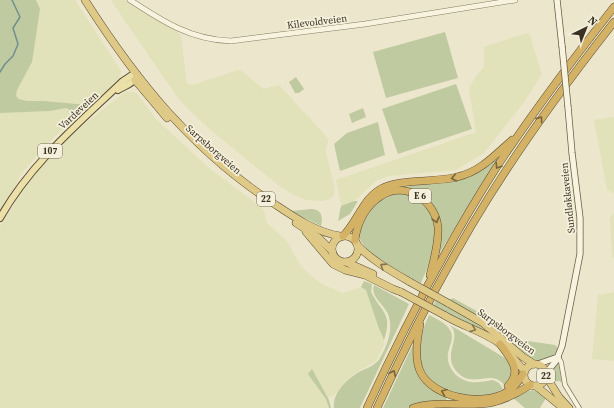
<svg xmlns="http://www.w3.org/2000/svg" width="614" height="408" font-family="'Source Serif 4',serif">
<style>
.farmland{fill:#e1e1ba}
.green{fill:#bfcaa0}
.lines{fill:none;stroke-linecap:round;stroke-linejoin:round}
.stream{stroke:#728f8c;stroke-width:1.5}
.minor-casing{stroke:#887b61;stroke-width:5.5}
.tertiary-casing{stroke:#887b61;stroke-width:6}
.secondary-casing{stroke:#6a5d44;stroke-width:7}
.primary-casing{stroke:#574934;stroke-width:8}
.trunk-casing{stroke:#574934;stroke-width:8}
.motorway-casing{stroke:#574934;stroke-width:8}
.minor{stroke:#f7f3df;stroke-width:4}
.tertiary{stroke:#f7f3df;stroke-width:5}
.secondary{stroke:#f7f3df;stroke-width:5.5}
.primary{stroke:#ebe0a8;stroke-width:6}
.trunk{stroke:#dfc986;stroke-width:7}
.motorway{stroke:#d3b265;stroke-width:7}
.secondary-bridge-casing{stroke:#6a5d44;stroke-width:7;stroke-linecap:butt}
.trunk-bridge-casing{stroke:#574934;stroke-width:8;stroke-linecap:butt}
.secondary-bridge{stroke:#f7f3df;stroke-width:5.5}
.trunk-bridge{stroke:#dfc986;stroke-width:7}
.oneway{stroke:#77653d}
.oneway2{stroke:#847550}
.labels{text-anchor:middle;stroke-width:3.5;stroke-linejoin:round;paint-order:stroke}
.shield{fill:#f4f0db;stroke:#726a5a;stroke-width:1}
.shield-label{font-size:9px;font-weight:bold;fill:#3a3123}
.street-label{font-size:10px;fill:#3a3123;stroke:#f4f0db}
</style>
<rect width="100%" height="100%" fill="#ece7cc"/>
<g class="farmland">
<path d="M36 0H75L121 71 120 80 101 98 89 104H77L44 101H27L19 99 16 96 17 90 32 62 37 1Z"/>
<path d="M111 0H124L178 32 181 36 186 78 188 84 192 85 238 70 242 71 263 89 279 85 327 137 328 141 326 152 335 189 334 196 328 200 321 201 306 200 292 194 278 185 207 127 180 101 112 2Z"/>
<path d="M529 33 542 74 525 101 484 153 456 170 389 176 376 181 354 201 341 206 336 180 476 132 469 89 474 79 484 67V47L520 35Z"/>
<path d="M126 91 137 93 155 118 209 168 261 207 264 211 267 223 286 240 301 266 312 277 324 285 343 293 361 287 366 290 378 326 384 340V345L376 361 357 372 347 380 334 395 327 399 329 408H0V226L36 170 56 148 83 125Z"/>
<path d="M66 108 70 109 74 114V119L51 140 21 174 13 192 0 213V113L50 111Z"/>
<path d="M614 117V193L607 190 594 120Z"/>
<path d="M614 212V258L612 257 610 218Z"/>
<path d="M614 292V361L592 359 598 295Z"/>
</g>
<g class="green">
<path d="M0 0H36L40 9 32 62 17 90 16 96 19 99 27 101H44L77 104H89L101 98 74 119V114L70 110 66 108 50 111 0 113Z"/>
<path d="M445 32 458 78 386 98 373 52Z"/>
<path d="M296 77 304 89 299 93H295L289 82Z"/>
<path d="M456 84 472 129 398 154 382 109Z"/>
<path d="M363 108 366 117 352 123 349 114Z"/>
<path d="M378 122 385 155 340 171 334 144 347 133Z"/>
<path d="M501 153 436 259 439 244 431 204 420 193 408 189 409 186C429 184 453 185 471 176 483 171 492 161 501 153Z"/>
<path d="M398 193C412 194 424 199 430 212 441 236 431 260 421 283 405 274 359 253 359 234 359 228 364 222 367 217 374 204 383 196 398 193Z"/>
<path d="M354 201H358L350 214 338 221 341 206Z"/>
<path d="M311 209C322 209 323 218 321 226L291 211Z"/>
<path d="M364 281 372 284 371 292C382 313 393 314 384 340L378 326 366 290 361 287Z"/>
<path d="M374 285 409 304 360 408H334C332 393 347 379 359 372 367 368 375 366 380 358 387 346 394 329 388 314 384 304 370 297 374 285Z"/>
<path d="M453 298 491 319 521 340 555 345 558 348C556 357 542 363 533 360 523 357 505 337 497 330 482 318 466 309 449 300Z"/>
<path d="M436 300 477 323 504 342 433 306Z"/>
<path d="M429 315C437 319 448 324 451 332 454 339 449 347 448 353 446 367 457 380 471 382 478 383 486 381 493 380L499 383 503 389C488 398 473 398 456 393 451 391 443 390 438 388 436 386 434 383 432 381 413 362 419 337 429 315Z"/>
<path d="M450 325 505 358 510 365 513 373 505 386C491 367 474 390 457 372 441 354 463 338 450 325Z"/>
<path d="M415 340 425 384 435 392 447 397 446 402 413 406 407 408H383Z"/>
<path d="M557 364H559L562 383 559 381 554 382V385C551 376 551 371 557 364Z"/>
<path d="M312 369 329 400 331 408H329L326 399 308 374Z"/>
<path d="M533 390 540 393 546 398 540 408H525L513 398 524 392Z"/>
</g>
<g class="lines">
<path class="stream" d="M0 72 5 64 13 56 18 44 13 28 20 17 12 0"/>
<defs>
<path id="minor" d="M558 357 561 362 565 385 579 408"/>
<path id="tertiary" d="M130 0C162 21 191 40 231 41L365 24 515 0"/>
<g id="secondary">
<path d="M557 0 562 46"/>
<path d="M538 364 558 357"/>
<path d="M546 373 556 361 562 346 580 254V218L572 153 568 107"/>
</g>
<g id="primary">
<path d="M118 90C124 86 133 84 136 77"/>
<path d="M0 218C31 163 78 124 123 81L132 75H137"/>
</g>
<g id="trunk">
<path d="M85 0C136 80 192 150 273 203 294 217 315 232 340 236"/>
<path d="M135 80 167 118"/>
<path d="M296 223 319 238 332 251"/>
<path d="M306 232 333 264 345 270 365 275 393 289 401 292"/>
<circle cx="345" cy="249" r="13"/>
<path d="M358 246C373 261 391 271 410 282"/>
<path d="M346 262 373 274"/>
<path d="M448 303 483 323 523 357 534 364"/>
<path d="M444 315C462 326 482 331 499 343 510 351 515 362 524 370"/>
<circle cx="535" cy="375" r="11"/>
<path d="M546 376 559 397 569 408"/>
<path d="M536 386 563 408"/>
</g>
<g id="motorway">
<path d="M343 236C357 222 362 201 379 190 398 178 435 183 457 177 480 172 495 155 512 140"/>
<path d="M355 240C357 223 366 205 381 196 405 180 435 200 438 227 439 242 434 260 430 275"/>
<path d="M420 325C417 339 414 357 420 371 432 398 483 407 507 392 514 388 519 381 523 374"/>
<path d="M500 344C510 358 523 371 508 386"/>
<path d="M367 408C405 325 447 245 496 168 533 112 573 59 614 7"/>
<path d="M377 408C410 336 447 264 489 197 527 136 570 78 614 22"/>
<path d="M413 408C438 400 465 407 490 403 504 400 518 393 530 385"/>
</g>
</defs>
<use href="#minor" class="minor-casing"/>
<use href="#tertiary" class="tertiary-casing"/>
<use href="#secondary" class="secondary-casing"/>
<use href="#primary" class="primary-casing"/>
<use href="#trunk" class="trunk-casing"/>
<use href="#motorway" class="motorway-casing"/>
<use href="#minor" class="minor"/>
<use href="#tertiary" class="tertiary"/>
<use href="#secondary" class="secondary"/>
<use href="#primary" class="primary"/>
<use href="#trunk" class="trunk"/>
<use href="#motorway" class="motorway"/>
<defs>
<path id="secondary-bridge" d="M562 46 568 107"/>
<g id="trunk-bridge">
<path d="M410 282 448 303"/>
<path d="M401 292 444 315"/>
</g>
</defs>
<use href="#secondary-bridge" class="secondary-bridge-casing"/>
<use href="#trunk-bridge" class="trunk-bridge-casing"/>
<use href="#secondary-bridge" class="secondary-bridge"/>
<use href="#trunk-bridge" class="trunk-bridge"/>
</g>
<defs><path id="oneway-chevron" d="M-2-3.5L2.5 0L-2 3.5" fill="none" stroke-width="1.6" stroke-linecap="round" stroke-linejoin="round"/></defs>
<g class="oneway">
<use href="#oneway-chevron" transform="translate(540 119) rotate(-55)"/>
<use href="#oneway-chevron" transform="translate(498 166) rotate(123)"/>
<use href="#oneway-chevron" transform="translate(454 178) rotate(168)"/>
<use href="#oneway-chevron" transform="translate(436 220) rotate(74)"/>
<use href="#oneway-chevron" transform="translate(393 373) rotate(-65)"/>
<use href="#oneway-chevron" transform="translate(444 392) rotate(-159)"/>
</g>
<g class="oneway2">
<use href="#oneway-chevron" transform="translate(383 266) rotate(-147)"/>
<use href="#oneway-chevron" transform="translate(473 329) rotate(22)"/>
</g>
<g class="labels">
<g class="shield">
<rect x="38" y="144" width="24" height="14" rx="3"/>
<rect x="409" y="189" width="22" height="14" rx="3"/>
<rect x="257" y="192" width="18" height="14" rx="3"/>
<rect x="537" y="369" width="18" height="14" rx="3"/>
</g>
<g class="shield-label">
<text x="50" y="154">107</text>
<text x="420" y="199">E 6</text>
<text x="266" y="202">22</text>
<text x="546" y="379">22</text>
</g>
<g class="street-label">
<text transform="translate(317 21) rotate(-7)" y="4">Kilevoldveien</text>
<text transform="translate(78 110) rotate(-43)" y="4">Vardeveien</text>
<text transform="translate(214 149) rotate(41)" y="4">Sarpsborgveien</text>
<text transform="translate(567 198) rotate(-96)" y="4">Sundløkkaveien</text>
<text transform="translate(507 331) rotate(37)" y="4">Sarpsborgveien</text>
</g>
</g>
<g transform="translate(586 28) rotate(43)" stroke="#f4f0db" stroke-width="3" paint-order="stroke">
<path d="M0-3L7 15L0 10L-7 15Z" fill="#3a3123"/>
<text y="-6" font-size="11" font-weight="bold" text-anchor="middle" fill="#3a3123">N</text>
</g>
</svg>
